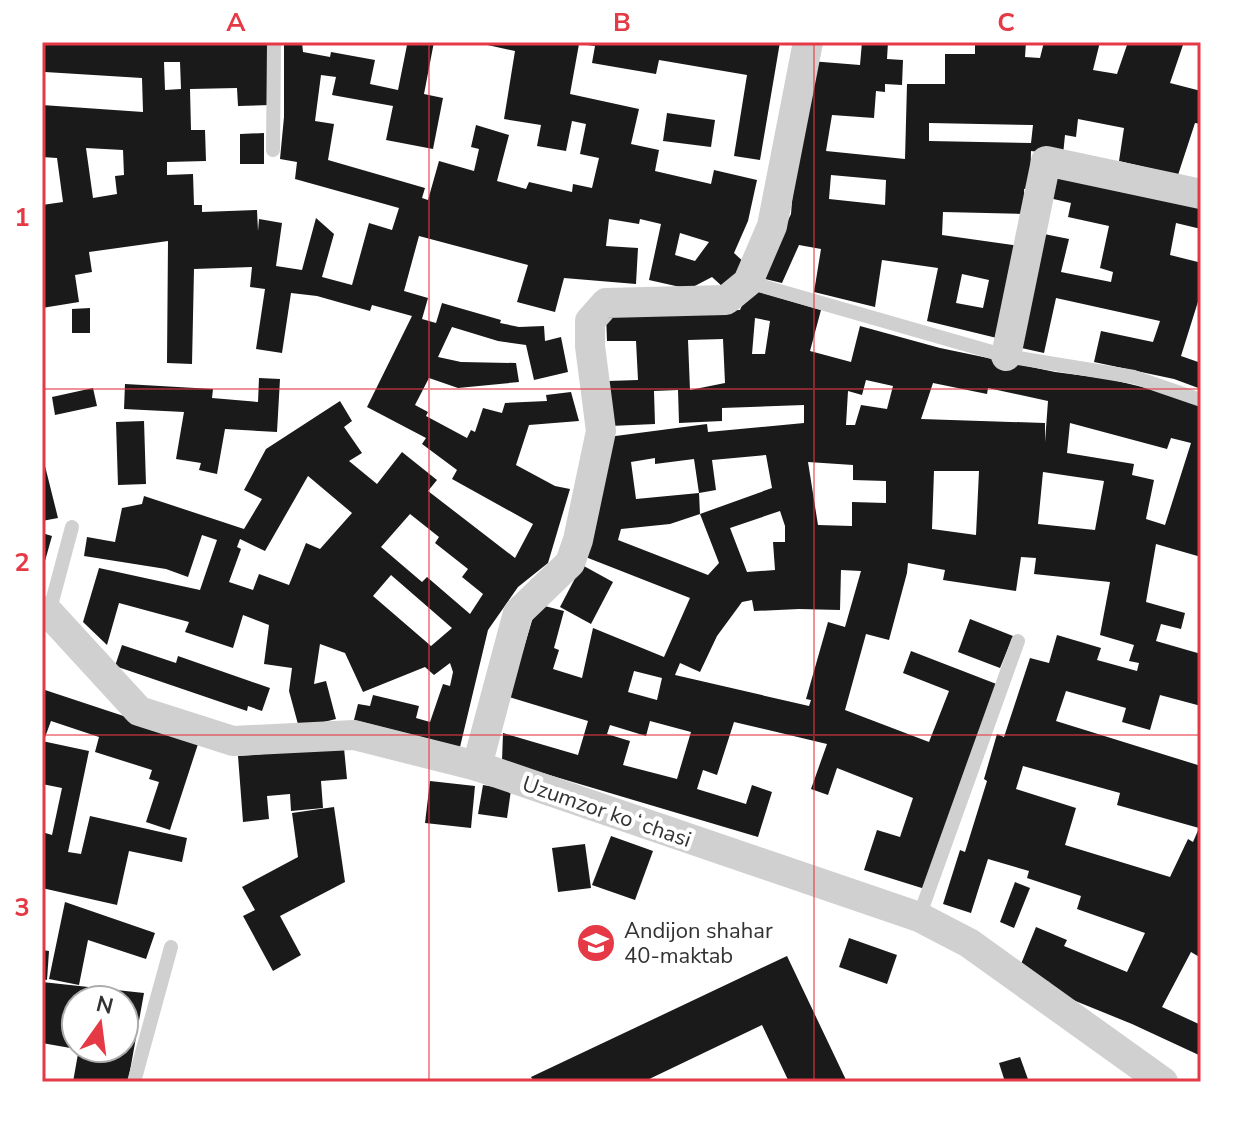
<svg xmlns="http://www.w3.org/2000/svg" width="1243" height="1124" font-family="'Nunito Sans',sans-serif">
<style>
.building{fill:#1a1a1a;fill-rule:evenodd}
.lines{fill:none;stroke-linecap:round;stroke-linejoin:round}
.lane{stroke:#d0d0d0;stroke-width:14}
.street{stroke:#d0d0d0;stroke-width:30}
.grid{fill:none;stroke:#e63946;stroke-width:2;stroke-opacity:0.55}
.labels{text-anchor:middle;stroke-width:8;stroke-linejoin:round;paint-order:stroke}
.street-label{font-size:22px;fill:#333;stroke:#fff}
.poi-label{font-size:22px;fill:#333;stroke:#fff;text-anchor:start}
.neatline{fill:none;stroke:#e63946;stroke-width:3}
.grid-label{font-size:26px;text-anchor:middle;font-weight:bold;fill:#e63946}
</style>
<rect width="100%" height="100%" fill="#fff"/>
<g class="building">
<path d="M42 42H269L271 105 238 106 237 88 190 89 191 130H205L206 161 167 162V175L193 174 194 205H202V212L257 210 258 231 259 219 282 223 276 266 302 270 316 218 334 234 322 277 352 285 369 223 392 230 399 208 295 179 297 162 280 159 284 117V42H302L303 52 330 57 331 52 375 60 370 84 398 90 407 45 402 42H434L424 94 443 98 433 149 386 140 393 106 332 95 336 77 321 75 315 121 334 124 328 160 425 188 422 198 428 200 439 161 474 171 479 149 471 147 476 125 509 135 497 181 526 189 529 182 572 192 573 184 592 188 599 158 580 154 586 124 572 121 566 151 537 146 541 125 504 119 515 51 474 42H780L760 160 734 156 747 75 659 60 656 74 592 63 595 46 579 44 570 94 639 109 631 144 659 150 655 171 711 184 714 170 757 180 748 221 734 253 746 264 724 288 712 277 689 289 649 280 661 224 640 219 639 224 609 219 606 246 638 248 636 284 564 278 555 312 517 302 528 265 419 236 404 291 428 298 422 319 436 323 442 303 501 320 500 323 519 327 544 326 545 341 561 337 568 372 534 380 526 345 498 341 452 327 438 357 461 362 516 363 519 382 458 388 429 378 415 405 428 412 426 416 467 438 471 430 475 432 483 408 502 413 505 403 547 401 546 395 571 392 579 421 529 425 516 465 555 486 570 489 548 563 518 587 488 630 460 747 354 720 358 704 370 706 373 695 419 706 416 718 430 722 443 684 450 686 453 672 450 663 434 675 425 667 363 692 345 653 320 644 314 684 326 681 336 719 299 728 289 691 292 668 264 664 269 625 243 615 233 648 185 632 189 622 119 603 107 645 83 622 99 568 200 590 217 540 202 535 188 577 166 569 84 556 87 537 115 542 122 508 142 504 144 496 244 529 262 499 244 490 266 449 340 401 352 421 344 427 362 453 349 461 377 484 402 452 437 480 428 491 515 558 533 524 452 479 457 470 422 444 426 438 367 407 412 316 372 305 370 311 317 296 291 293 282 353 256 349 265 289 250 287 252 267 194 269 192 364 167 363 168 241 89 252 92 272 75 275 79 302 42 308V205L63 202 57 158 42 157V105L143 112 142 78 45 72 44 82 42 81ZM164 62H180L181 89 165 90ZM86 148 123 150 124 175 115 176 117 194 93 198ZM680 233 709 242 695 261 675 255ZM308 476 352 513 320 549 306 543 289 585 259 574 253 590 229 582 241 549 237 547 240 539 265 551ZM410 514 439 537 435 543 468 569 462 577 483 594 470 614 427 577 422 582 381 547ZM391 575 452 628 431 646 373 596Z"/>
<path d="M862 42H888L887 59 903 60 902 85 885 84V92L876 91 874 118 832 115 826 151 905 159 907 84H945V54H975V42H1026L1025 57 1040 58 1044 42H1100L1093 70 1117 74 1128 42H1184L1170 83 1201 91V124L1195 123 1178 175 1119 161 1124 128 1078 119 1076 137 1065 135 1063 155 1031 151 1030 188 1024 189V214L943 212 942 235 1020 246 1005 340 927 321 938 268 882 260 875 307 814 292 821 249 799 245 782 283 761 278 791 214 796 149 810 61 860 65ZM929 123 1033 125 1031 143 929 141ZM831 175 886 180 885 205 829 199ZM962 274 989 280 983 308 956 303Z"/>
<path d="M667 113 715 120 711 147 663 141Z"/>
<path d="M264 133V164H240V134Z"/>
<path d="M1056 168 1201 201V229L1176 223 1170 255 1198 262 1201 254V292L1181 356 1201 363V389L1174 379 1094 362 1101 331 1153 342 1160 321 1056 298 1044 353 1017 347 1044 234 1069 239 1061 272 1111 282 1113 272 1100 268 1109 226 1068 217 1071 203 1049 198Z"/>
<path d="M749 289 821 310 810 351 851 362 860 326 940 348 1055 372 1109 379 1163 392 1201 406V557L1156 544 1146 602 1185 613 1181 629 1161 624 1156 641 1201 654V706L1160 695 1150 730 1122 722 1126 708 1066 691 1056 721 1201 766V958L1191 952 1162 1007 1201 1025V1056L1132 1024 1046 989 1049 982 1019 969 1036 927 1067 940 1064 946 1127 972 1145 933 1077 909 1081 896 1027 878 1029 871 988 859 971 913 943 904 960 850 965 852 987 781 984 779 997 734 1004 737 1030 658 1049 663 1057 635 1101 648 1097 660 1137 671 1139 663 1129 661 1134 645 1100 635 1110 582 1034 574 1036 558 1021 557 1016 591 943 580 945 570 908 563 907 573 889 640 866 634 845 710 929 742 949 691 903 673 911 651 999 685 925 889 864 870 877 830 900 837 913 798 837 768 828 795 811 789 827 744 734 722 717 775 703 770 697 789 746 804 752 785 772 792 758 837 502 761 503 733 578 755 588 721 509 697 537 604 564 611 554 648 559 650 553 669 582 678 593 628 664 657 690 598 583 556 608 437 707 424 708 432 804 423V405L722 408V421L679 423 678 390 654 391 655 424 610 426 608 381 638 380 636 341H607L606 314 740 310ZM755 318 770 321 765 354H752ZM723 339 725 383 690 390 688 340ZM866 380 893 386 887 409 861 405 855 425H846L848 391 862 395ZM933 383 987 394 988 388 1048 401 1045 442V423L921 419ZM1070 423 1167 449 1171 438 1191 443 1165 525 1146 519 1154 480 1132 475 1134 464 1067 453ZM766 455 772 488 700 514 719 563 708 575 618 540 621 529 670 524 700 514 699 493 636 499 631 462 655 458V464L694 459 699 493 716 490 712 460ZM808 462 853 465V480L886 481V503L852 502V526L818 525ZM934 471H979L976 535 932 529ZM1043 472 1104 481 1095 530 1038 524ZM780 511 785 526V542H773L775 570 747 572 730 528ZM841 570 861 571 845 627 828 622 806 699 811 700 809 706 675 675 680 663 700 672 717 636 742 602 752 600 754 611 799 609 840 610ZM634 671 662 678 657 700 628 692ZM650 721 691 732 677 779 623 765 630 741 607 734 610 725 646 736ZM1023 766 1120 793 1117 805 1199 828 1193 842 1188 839 1170 877 1065 845 1076 808 1016 789Z"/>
<path d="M90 308V333H72V309Z"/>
<path d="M259 378 280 379 277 432 225 429 217 474 199 470 201 463 176 459 184 412 124 409 125 384 213 389 212 398 258 402Z"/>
<path d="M93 388 97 406 55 415 52 397Z"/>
<path d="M144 421 146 484 118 485 116 422Z"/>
<path d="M42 454 58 518 42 521Z"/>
<path d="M42 533 52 536 43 568H42Z"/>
<path d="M582 565 613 582 591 624 560 607Z"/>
<path d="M970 619 1013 636 1000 668 958 652Z"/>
<path d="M122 645 176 663 178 656 270 688 262 711 248 706 247 711 115 666Z"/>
<path d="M42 689 199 741 170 830 146 822 159 782 149 779 152 770 95 752 99 737 51 721 44 740 42 739Z"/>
<path d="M42 741 89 751 68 852 81 854 90 816 187 838 182 862 129 851 117 905 42 888V832L52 835 62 788 42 784Z"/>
<path d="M344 748 347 779 321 781 323 808 291 811 290 794 267 796 269 819 243 822 238 756Z"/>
<path d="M430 781 475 786 471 828 425 823Z"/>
<path d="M483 785 511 790 507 818 478 814Z"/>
<path d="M334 807 345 882 280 916 301 955 273 971 243 916 255 910 242 887 298 857 292 813Z"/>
<path d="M611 836 653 851 635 900 592 885Z"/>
<path d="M585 844 591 888 558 892 552 848Z"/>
<path d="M1015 882 1030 888 1014 928 1000 922Z"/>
<path d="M65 902 155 933 146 959 88 940 79 985 49 979Z"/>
<path d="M849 938 897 955 887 984 839 967Z"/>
<path d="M42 950 49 951 47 980 42 979Z"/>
<path d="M787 956 847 1082H789L762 1025 643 1082H534L531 1077Z"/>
<path d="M42 982 144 993 128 1082H73L79 1048H124V1000H76V1049L42 1043Z"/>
<path d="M1020 1057 1029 1082H1005L999 1063Z"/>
</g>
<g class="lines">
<g class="lane">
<path d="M273 150 274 42"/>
<path d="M748 282 1006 356 1134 377 1201 400"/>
<path d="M49 613 72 527"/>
<path d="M919 917 1018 641"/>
<path d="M134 1082 171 947"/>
</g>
<g class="street">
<path d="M1006 356 1046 161 1201 194"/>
<path d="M42 611 49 613 139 711 233 741 354 735 477 766 919 917 969 943 1163 1082"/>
<path d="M477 766 518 613 570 563 578 540 601 431 590 346V321L606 303 726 300 748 282 772 226 808 42"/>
</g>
</g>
<path class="grid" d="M429 42V1082M814 42V1082M42 389H1201M42 735H1201"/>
<defs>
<symbol id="school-disc" viewBox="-11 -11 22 22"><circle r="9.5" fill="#e63946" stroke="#fff"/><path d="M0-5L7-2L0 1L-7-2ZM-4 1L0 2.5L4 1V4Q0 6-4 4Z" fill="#fff"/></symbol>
</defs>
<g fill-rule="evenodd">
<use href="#school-disc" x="574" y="921" width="44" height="44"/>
</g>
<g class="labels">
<g class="street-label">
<text transform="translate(607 811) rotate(19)" y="8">Uzumzor koʻchasi</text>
</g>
<g class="poi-label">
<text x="624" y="938">Andijon shahar<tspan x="624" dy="25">40-maktab</tspan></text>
</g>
</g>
<rect width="1243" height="1124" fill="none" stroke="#ffffff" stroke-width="88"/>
<g transform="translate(100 1024) rotate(14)"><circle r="38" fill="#ffffff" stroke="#adadad" stroke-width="2"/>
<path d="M0-6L14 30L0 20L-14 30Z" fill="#e63946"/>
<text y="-12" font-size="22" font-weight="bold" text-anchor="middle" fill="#333333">N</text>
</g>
<rect x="44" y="44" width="1155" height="1036" class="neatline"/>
<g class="grid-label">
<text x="236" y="31">A</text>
<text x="622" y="31">B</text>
<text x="1006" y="31">C</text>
<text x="22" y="226">1</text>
<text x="22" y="571">2</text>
<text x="22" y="916">3</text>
</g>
</svg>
